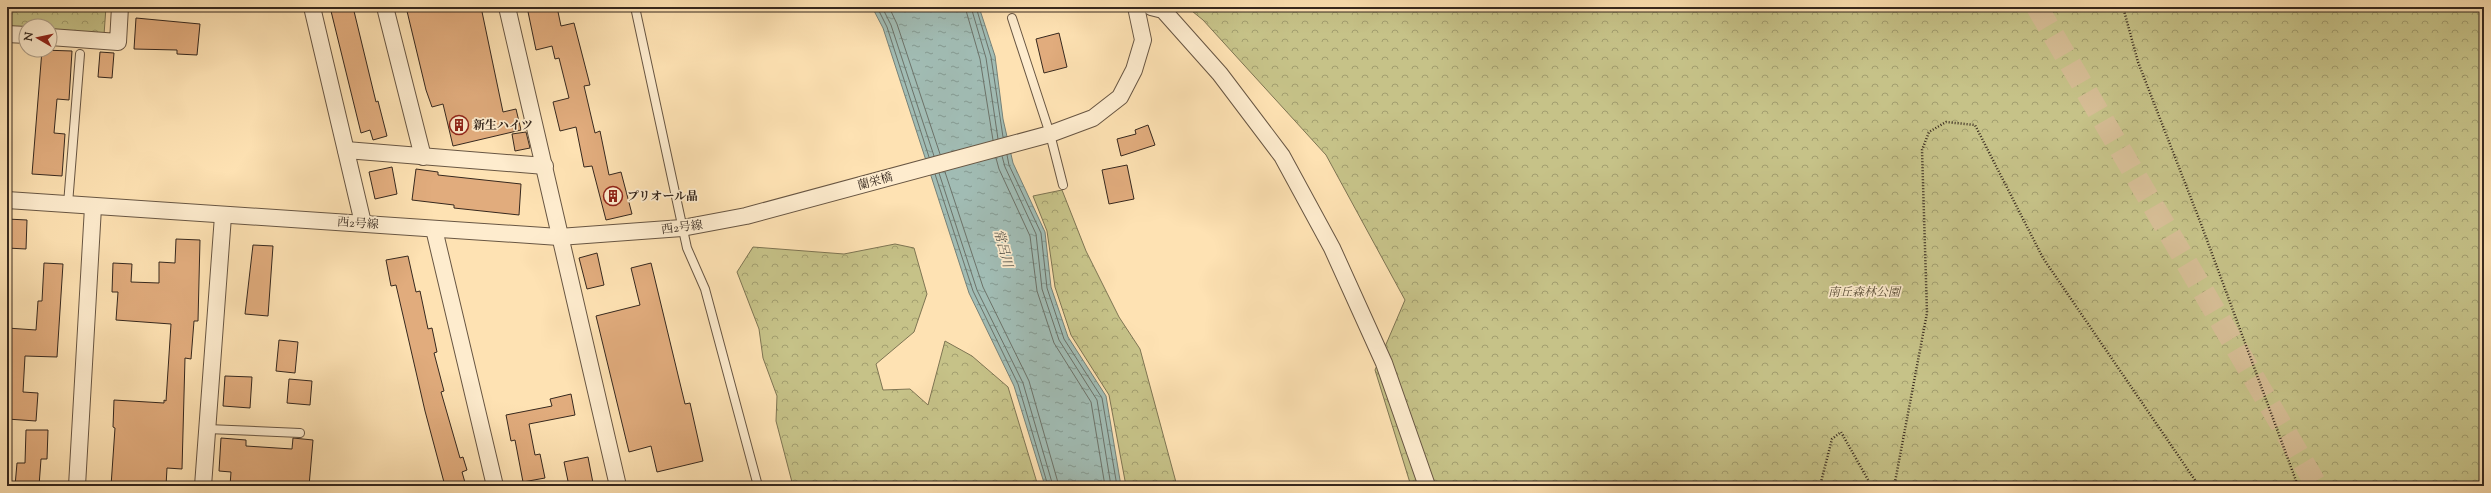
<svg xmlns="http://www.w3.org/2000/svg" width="2491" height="493" font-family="'Sorts Mill Goudy','Noto Serif JP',serif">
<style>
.forest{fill:url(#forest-crowns);stroke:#7e7553}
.water{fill:url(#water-ripples);stroke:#768178}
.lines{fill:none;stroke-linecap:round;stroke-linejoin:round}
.shore{stroke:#6c7269;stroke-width:1}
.building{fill:#e1ac7d;stroke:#36281e}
.motorway-tunnel{stroke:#d6bd95;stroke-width:22;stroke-dasharray:22 11;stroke-linecap:butt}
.service-casing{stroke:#685643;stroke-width:10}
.minor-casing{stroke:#685643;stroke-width:18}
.path{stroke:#36281e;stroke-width:2.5;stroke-dasharray:1 2;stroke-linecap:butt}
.service{stroke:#feecce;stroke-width:8}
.minor{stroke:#feecce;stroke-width:16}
.labels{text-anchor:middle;stroke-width:3.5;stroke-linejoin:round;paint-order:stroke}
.poi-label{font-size:12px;font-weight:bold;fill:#36281e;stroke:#feecce;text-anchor:start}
.street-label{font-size:12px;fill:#36281e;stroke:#feecce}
.park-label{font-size:12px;font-style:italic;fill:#5a4e38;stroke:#feecce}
.water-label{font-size:13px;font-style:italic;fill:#56544b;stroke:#feecce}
</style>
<defs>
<pattern id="forest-crowns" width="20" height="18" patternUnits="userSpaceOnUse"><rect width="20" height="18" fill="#c6c288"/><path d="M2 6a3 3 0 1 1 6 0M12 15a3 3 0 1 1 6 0" fill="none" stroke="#a29e6f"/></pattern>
<pattern id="water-ripples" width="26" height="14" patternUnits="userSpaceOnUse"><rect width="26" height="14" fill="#a1bcb4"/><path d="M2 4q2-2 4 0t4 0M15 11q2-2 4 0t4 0" fill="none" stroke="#849992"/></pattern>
</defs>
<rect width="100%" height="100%" fill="#fee2b3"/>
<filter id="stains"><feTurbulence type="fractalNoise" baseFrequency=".005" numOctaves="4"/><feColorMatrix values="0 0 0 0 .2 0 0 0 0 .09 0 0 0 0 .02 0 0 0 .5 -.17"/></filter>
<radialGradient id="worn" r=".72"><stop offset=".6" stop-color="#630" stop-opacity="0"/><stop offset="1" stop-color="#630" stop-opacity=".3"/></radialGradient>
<g class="forest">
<path d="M7 7H106L104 35 50 31V26H26V29L7 27Z"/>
<path d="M1187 7H2484V486H1411L1375 370 1405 300 1326 155 1203 20Z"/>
<path d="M1062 190 1086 251 1119 317 1140 349 1177 486H1126L1109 395 1071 335 1055 287 1047 231 1033 196Z"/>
<path d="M895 244 914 248 927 294 914 332 876 364 883 390 910 389 928 405 945 341 972 356 1008 387 1038 486H793L776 421 777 396 763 358 759 329 737 272 753 247 844 254Z"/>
</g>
<path class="water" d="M872 7H979L995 56 1003 119 1013 163 1045 232 1051 287 1068 337 1106 396 1121 486H1045L1014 386 969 293 883 28Z"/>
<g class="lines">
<g class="shore">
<path d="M877 7 887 27 929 157"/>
<path d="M882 7 891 25 934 156"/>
<path d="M889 7 897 24 940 154"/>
<path d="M965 7 980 59 993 140"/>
<path d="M971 7 986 58 998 139"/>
<path d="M976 7 991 57 1003 137"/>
<path d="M1007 155 1009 165 1041 233 1047 288 1064 339 1102 398 1117 486"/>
<path d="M1002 156 1005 167 1036 234 1042 289 1059 340 1097 400 1111 486"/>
<path d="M996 158 999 169 1030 236 1037 291 1054 343 1091 402 1105 486"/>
<path d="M945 172 983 287 1029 381 1059 486"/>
<path d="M939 173 977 290 1023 383 1053 486"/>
<path d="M935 174 973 291 1018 384 1048 486"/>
</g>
</g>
<g class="building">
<path d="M330 7H353L376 102 378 101 387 136 373 140 370 130 361 133Z"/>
<path d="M406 7H481L503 112 516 109 521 130 453 146 443 104 432 107 426 90Z"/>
<path d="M527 7H557L561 26 574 23 590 85 584 86 595 133 600 131 609 175 621 172 632 214 606 220 592 166 584 167 576 127 560 131 553 102 569 98 559 58 555 59 552 46 536 50Z"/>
<path d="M136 18 200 24 197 55 177 54V50L134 49Z"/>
<path d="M1059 33 1067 67 1044 73 1036 39Z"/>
<path d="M42 50 72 51 69 100 57 99 54 133 65 134 62 176 32 174Z"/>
<path d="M100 52 114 53 112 78 98 77Z"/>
<path d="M1148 125 1155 145 1121 156 1117 139 1136 134 1135 130Z"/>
<path d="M526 132 530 148 515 151 512 134Z"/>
<path d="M1127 165 1134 199 1109 204 1102 170Z"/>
<path d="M392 167 397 194 375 199 369 172Z"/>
<path d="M416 169 438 172V175L521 184 519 215 454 208V205L412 200Z"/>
<path d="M7 219 27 220 26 249 7 248Z"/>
<path d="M176 239 200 240 198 321H194L191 359 185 358 182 469 167 468 166 486H111L115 428 113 427 114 400 164 403V400L166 401 171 324 116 320 118 292H112L113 263 132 264 131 282 159 283V262L175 263Z"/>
<path d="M253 245 273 246 268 316 245 314Z"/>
<path d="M597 253 604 285 587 289 579 258Z"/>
<path d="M408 256 416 292 420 291 428 329 432 328 437 352 434 353 444 391 441 392 460 458 463 457 467 470 462 472 466 486H445L425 411 396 285 391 286 386 260Z"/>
<path d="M44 263 63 264 57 357 25 356 23 392 38 393 36 421 7 419V328L36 330 38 301H42Z"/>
<path d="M651 263 685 404 690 403 703 461 657 472 651 446 629 452 596 316 640 305 631 268Z"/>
<path d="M279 340 298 342 295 373 276 371Z"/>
<path d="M225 376 252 377 250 408 223 406Z"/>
<path d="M289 379 312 381 310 405 287 403Z"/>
<path d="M571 394 575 415 529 424 535 455 540 454 545 478 523 482 515 440 511 441 506 415 552 406 550 399Z"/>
<path d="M26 430H48L47 459H41L39 486H15L17 463H25Z"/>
<path d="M221 438 246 440V446L292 449 293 438 313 440 309 486H230L231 472 219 471Z"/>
<path d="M588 457 593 483 569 486 564 462Z"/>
</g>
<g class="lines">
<path class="motorway-tunnel" d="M2037 7 2317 486"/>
<defs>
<g id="service">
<path d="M635 7 687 248 705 289 758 486"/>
<path d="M1012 18 1050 134 1063 185"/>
<path d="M68 204 80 54"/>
<path d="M207 429 300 433"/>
</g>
<g id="minor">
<path d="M312 7 363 223"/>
<path d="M385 7 423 157"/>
<path d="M507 7 618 486"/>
<path d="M1151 7 1163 10 1220 74 1282 156 1332 248 1384 363 1427 486"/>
<path d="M7 34 26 35"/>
<path d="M50 37 118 42 120 7"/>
<path d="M346 150 545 166"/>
<path d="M7 200 559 237 682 228 746 216 1050 134 1093 118 1120 97 1134 70 1143 40 1136 7"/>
<path d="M434 229 495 486"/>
<path d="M77 486 93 207"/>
<path d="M203 486 223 216"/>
</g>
</defs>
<use href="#service" class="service-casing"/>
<use href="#minor" class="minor-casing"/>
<g class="path">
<path d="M2123 7 2138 62 2201 224 2298 486"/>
<path d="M1820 486 1832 439 1841 432 1871 485 1873 486"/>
<path d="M1889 486 1895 482 1927 313 1922 150 1929 132 1946 122 1975 125 2043 258 2199 486"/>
</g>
<use href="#service" class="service"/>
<use href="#minor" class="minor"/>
</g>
<defs>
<symbol id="building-ring" viewBox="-11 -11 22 22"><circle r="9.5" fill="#feecce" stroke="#8f2418" stroke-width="1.5"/><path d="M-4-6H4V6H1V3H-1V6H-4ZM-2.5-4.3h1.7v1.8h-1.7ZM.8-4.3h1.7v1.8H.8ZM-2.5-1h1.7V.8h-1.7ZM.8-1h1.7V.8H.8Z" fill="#8f2418"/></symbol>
</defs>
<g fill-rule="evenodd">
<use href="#building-ring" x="448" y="114" width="22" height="22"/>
<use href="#building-ring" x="602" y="185" width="22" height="22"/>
</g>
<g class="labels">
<g class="poi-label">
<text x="473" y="129">新生ハイツ</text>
<text x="627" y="200">プリオール晶</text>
</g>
<g class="street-label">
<text transform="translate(875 181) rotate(-15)" y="4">蘭栄橋</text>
<text transform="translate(358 223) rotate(4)" y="4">西2号線</text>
<text transform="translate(682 227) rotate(-7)" y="4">西2号線</text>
</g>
<g class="park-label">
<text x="1864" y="296">南丘森林公園</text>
</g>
<g class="water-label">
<text transform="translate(1004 248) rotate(75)" y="5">常呂川</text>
</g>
</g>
<rect width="2491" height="493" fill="none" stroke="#fee2b3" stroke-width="24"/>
<rect x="8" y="8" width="2475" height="477" fill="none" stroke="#36281e" stroke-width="2"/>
<rect x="12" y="12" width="2467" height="469" fill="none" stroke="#36281e"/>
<g transform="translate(38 38) rotate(279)"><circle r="19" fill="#feecce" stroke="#ae9e88"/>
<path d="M0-3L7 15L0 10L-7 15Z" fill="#8f2418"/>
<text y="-6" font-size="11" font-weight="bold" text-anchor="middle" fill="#36281e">N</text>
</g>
<rect width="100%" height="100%" filter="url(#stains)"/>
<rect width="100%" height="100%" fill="url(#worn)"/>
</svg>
